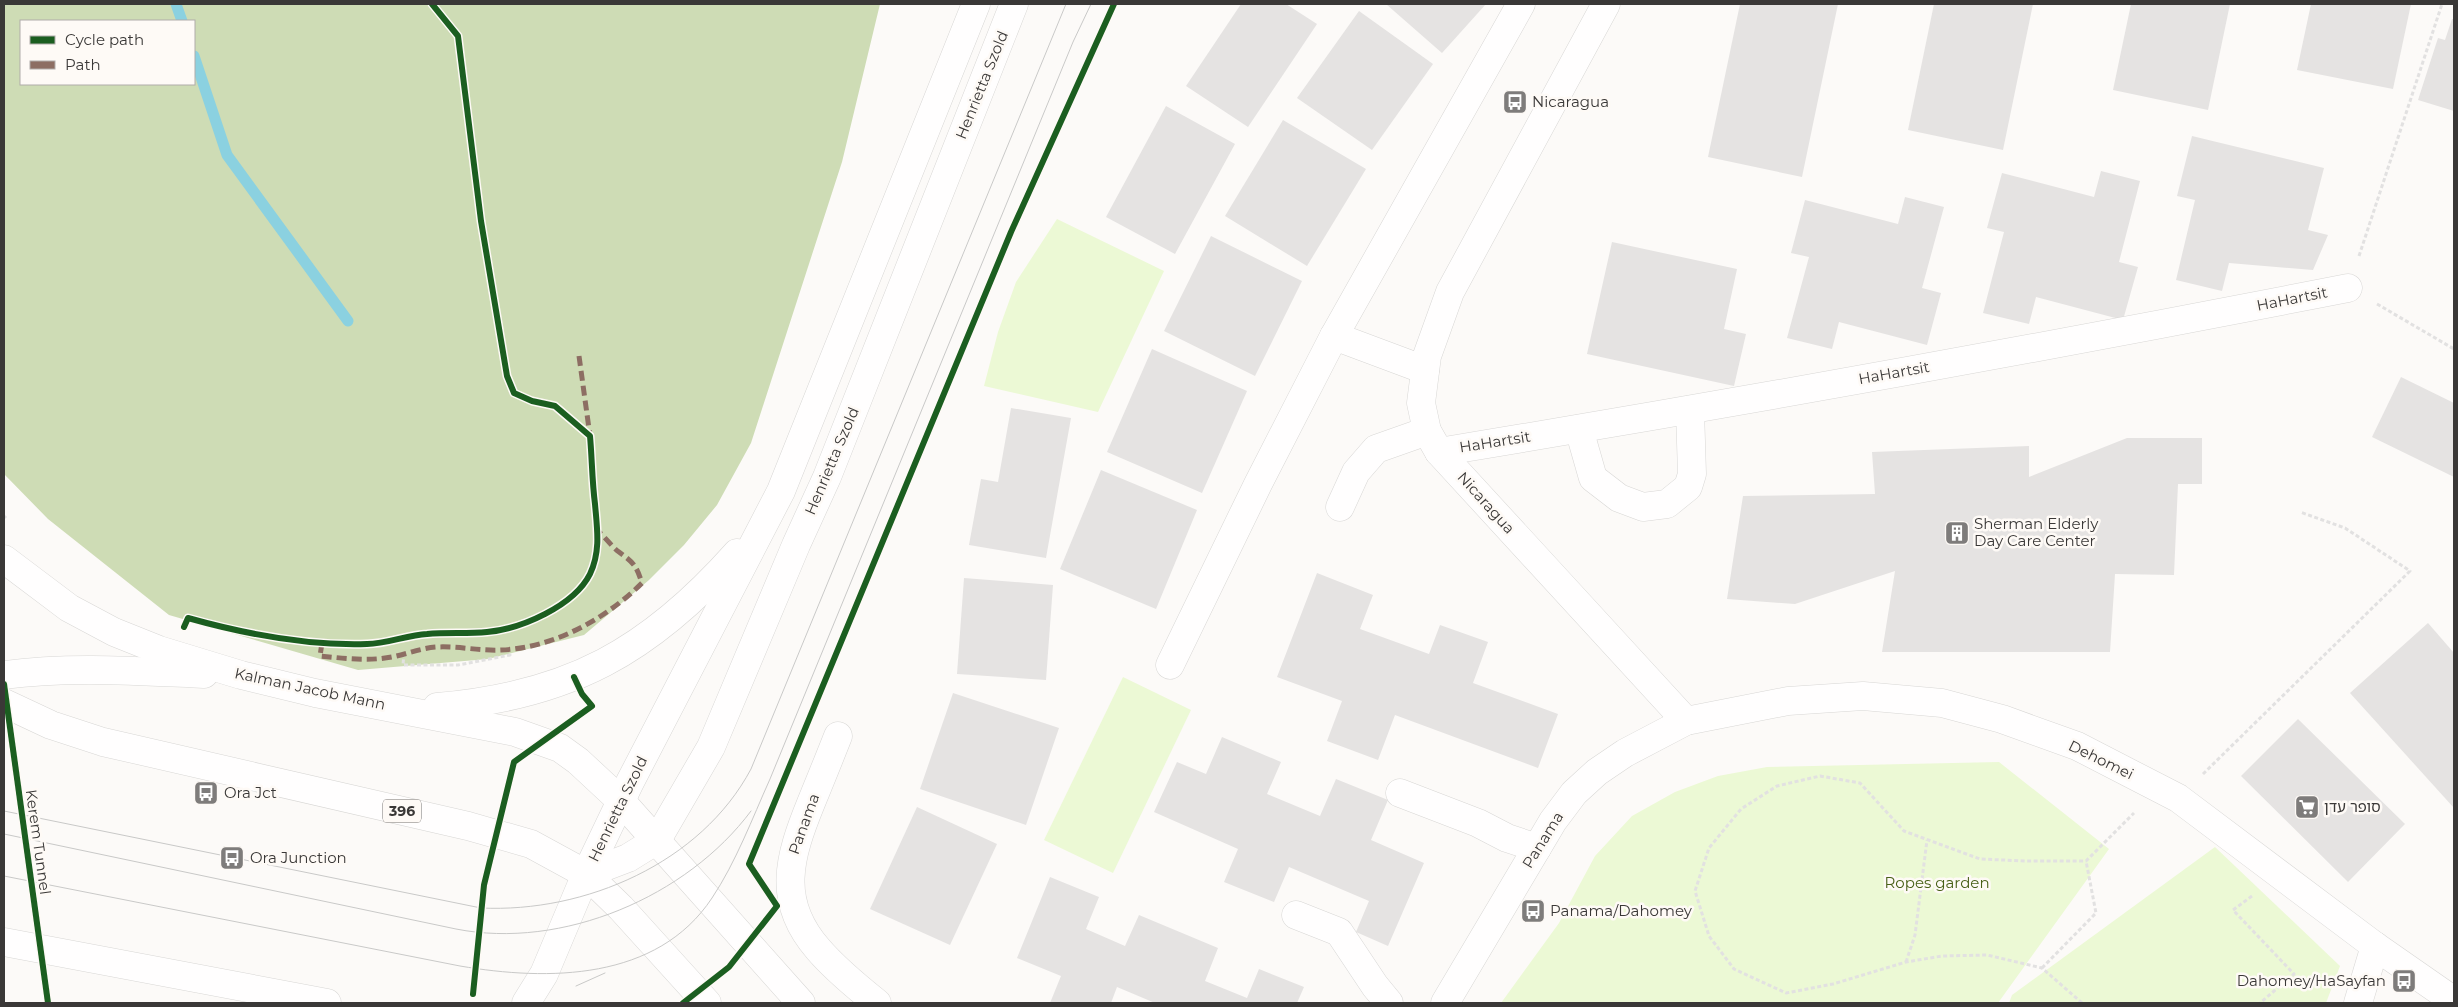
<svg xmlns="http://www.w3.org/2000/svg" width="2458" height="1007" font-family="Montserrat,'Noto Sans Hebrew',sans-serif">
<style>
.green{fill:#ecf9d5}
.forest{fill:#cedcb5;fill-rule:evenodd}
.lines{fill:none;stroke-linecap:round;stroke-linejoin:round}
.stream{stroke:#8bd1e0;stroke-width:11}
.building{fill:#e5e3e2}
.minor-casing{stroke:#d8d7d5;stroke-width:29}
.major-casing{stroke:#d8d7d5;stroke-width:29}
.path{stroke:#e2e1e1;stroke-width:3;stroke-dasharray:4 2.5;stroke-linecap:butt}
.minor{stroke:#fffefe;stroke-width:28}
.major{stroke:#fffefe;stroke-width:28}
.tram{stroke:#c9c9c8;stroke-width:1}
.quiet{stroke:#8d6e63;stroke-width:5;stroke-dasharray:10 5;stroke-linecap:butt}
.cycleway-casing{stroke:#fefaf6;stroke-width:9}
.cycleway{stroke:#1b5e20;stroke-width:6}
.labels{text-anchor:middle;stroke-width:5;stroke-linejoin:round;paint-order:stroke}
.shield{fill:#fefaf6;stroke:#757270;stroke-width:1}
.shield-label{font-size:14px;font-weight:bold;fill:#3a3837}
.street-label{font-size:15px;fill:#3a3837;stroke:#fefaf6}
.poi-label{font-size:15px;fill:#3a3837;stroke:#fefaf6;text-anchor:start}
.park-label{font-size:15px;fill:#486017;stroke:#fefaf6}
</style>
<rect width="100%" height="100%" fill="#fcfaf8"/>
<g class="green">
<path d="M1057 219 1164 271 1098 412 984 386 998 332 1016 282Z"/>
<path d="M1123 677 1191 710 1113 873 1044 840Z"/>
<path d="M1999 762 2109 849 1998 1003H1501L1559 923 1595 856 1632 816 1675 792 1718 776 1767 767Z"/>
<path d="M2215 847 2340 966 2326 1003H2009L2012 995Z"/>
</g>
<path class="forest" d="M4 4H880L842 162 751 443 717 505 684 545 649 580 584 635 488 659 358 670 169 615 48 519 4 474ZM21 21H194V84H21Z"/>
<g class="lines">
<g class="stream">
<path d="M176 4 182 21"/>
<path d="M194 56 227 155 348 321"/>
</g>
</g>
<g class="building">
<path d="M1241 4H1286L1317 24 1248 127 1186 86Z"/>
<path d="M1386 4H1486L1442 53Z"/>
<path d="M1740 4H1838L1802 177 1708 157Z"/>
<path d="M1934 4H2033L2003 150 1908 130Z"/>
<path d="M2131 4H2230L2208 110 2113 90Z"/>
<path d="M2311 4H2411L2393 89 2297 70Z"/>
<path d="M1359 11 1433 64 1372 150 1297 98Z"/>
<path d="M2452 19H2454V111L2418 100 2438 38 2445 40Z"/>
<path d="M1166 106 1235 144 1175 254 1106 217Z"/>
<path d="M1283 120 1366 169 1307 266 1225 216Z"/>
<path d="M2192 136 2324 168 2308 230 2328 235 2313 270 2229 263 2222 291 2176 280 2195 200 2177 196Z"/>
<path d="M2101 171 2140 181 2119 262 2138 267 2123 320 2036 297 2029 324 1983 313 2004 232 1987 228 2002 173 2094 197Z"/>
<path d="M1905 197 1944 207 1922 288 1941 293 1927 345 1839 322 1832 349 1787 338 1809 257 1791 253 1805 200 1898 224Z"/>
<path d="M1211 236 1302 281 1255 376 1164 331Z"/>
<path d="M1612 242 1737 269 1724 329 1746 334 1734 386 1587 354Z"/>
<path d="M1152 349 1247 391 1202 493 1107 452Z"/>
<path d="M2401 377 2454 403V477L2372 437Z"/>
<path d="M1011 408 1071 418 1046 558 969 545 981 479 998 482Z"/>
<path d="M2127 438H2202V484H2178L2174 575 2115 574 2110 652H1882L1895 571 1795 604 1727 599 1743 496 1875 494 1872 452 2029 446V477Z"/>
<path d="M1101 470 1197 510 1156 609 1060 569Z"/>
<path d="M1317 573 1373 595 1360 629 1429 654 1440 625 1488 642 1473 683 1558 714 1538 768 1395 715 1378 760 1327 741 1342 701 1277 677Z"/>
<path d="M964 578 1053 585 1046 680 957 674Z"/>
<path d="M2428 623 2454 653V808L2350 693Z"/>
<path d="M953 693 1059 728 1026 825 920 789Z"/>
<path d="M2298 719 2405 824 2348 882 2241 776Z"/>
<path d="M1222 737 1281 762 1267 794 1320 816 1336 779 1388 800 1371 840 1424 863 1388 946 1356 932 1369 901 1289 867 1274 902 1224 882 1238 849 1154 812 1177 762 1206 774Z"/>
<path d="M917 807 997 844 950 945 870 909Z"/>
<path d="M1050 877 1099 897 1086 929 1125 946 1139 915 1218 948 1205 981 1247 998 1259 969 1304 987 1297 1003H1155L1117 987 1111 1003H1050L1061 976 1017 958Z"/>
</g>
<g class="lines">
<defs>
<g id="minor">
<path d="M1606 4 1450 292 1427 356 1421 403 1427 431 1439 452 1686 721"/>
<path d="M1334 336 1425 370"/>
<path d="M1579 429 1593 478 1619 498 1643 507 1667 504 1688 487 1692 474 1690 410"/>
<path d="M1439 452C1743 402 2046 347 2348 288"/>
<path d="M1340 507 1356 472 1376 449 1427 431"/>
<path d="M1170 665 1258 484 1334 336 1521 4"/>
<path d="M838 736C829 759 820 781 811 803 789 857 776 901 818 949 835 969 857 987 877 1003"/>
<path d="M1400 793 1478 823 1507 838 1537 848"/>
<path d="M1296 915 1339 932 1375 986 1389 1003"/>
<path d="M4 942 327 1003"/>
<path d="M526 1003 544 974 586 874"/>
<path d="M1445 1003 1553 821 1574 793 1597 772 1625 753 1686 721 1788 701 1863 696 1942 703 2002 719 2077 746 2178 798 2375 946 2454 1001"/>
<path d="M2358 1003 2375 946"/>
</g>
<g id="major">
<path d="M4 559 69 608 114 632 159 650 241 675 315 693 515 732 560 748 578 761 621 801 801 1003"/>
<path d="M4 675C70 666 138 671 204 674"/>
<path d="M4 703 51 725 103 742 468 826 531 844 586 874 621 908 707 1003"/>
<path d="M437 707C569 696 650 651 737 553"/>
<path d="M586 874 628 858 657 840 711 747 796 545 827 477 1014 4"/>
<path d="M586 874 630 782 781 491 976 4"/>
</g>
</defs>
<use href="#minor" class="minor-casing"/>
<use href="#major" class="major-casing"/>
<g class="path">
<path d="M2359 256 2442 4"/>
<path d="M2377 304 2454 349"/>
<path d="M4 516 6 518"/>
<path d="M404 653 403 665H458L510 655 508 649"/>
<path d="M2203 774 2410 571 2345 528 2300 512"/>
<path d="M2252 896 2233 910 2294 974 2260 1003"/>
<path d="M1906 962 1915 935 1927 840"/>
<path d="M2042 968 2096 913 2086 861"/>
<path d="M2082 1003 2042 968 1987 955 1942 956 1906 962 1833 984 1786 993 1734 969 1709 936 1695 891 1709 848 1741 809 1777 786 1820 776 1860 783 1904 831 1980 859 2025 861H2086L2134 813"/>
</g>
<use href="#minor" class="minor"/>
<use href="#major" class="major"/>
<g class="tram">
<path d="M4 811 481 908C585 913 701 863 751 769L1066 4"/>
<path d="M4 834 456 929C562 950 687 897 751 811"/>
<path d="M4 876 460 966C548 981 657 981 712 898 736 862 752 819 770 779L1073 42 1091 4"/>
<path d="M576 986 605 973"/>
</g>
<g class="quiet">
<path d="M579 356 590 436"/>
<path d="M322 643 320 656C341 658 364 661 385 658 403 656 419 648 437 647 458 646 480 651 501 650 553 648 606 619 642 583 636 565 634 563 619 552 612 547 606 538 599 532"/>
</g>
<defs>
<g id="cycleway">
<path d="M184 627 188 618C245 634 307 646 367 644 387 644 407 635 427 634 447 632 467 634 487 632 521 629 574 606 590 574 601 551 597 528 595 504 592 481 592 458 590 436L555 406 532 401 514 393 507 376 481 221 458 36 432 4"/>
<path d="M4 684 48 1003"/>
<path d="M473 994 484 885 514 762 592 706 582 694 574 677"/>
<path d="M683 1003 729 967 777 906 749 864 1011 232 1114 4"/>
</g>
</defs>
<use href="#cycleway" class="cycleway-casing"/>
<use href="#cycleway" class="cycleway"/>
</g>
<defs>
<symbol id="bus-square" viewBox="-11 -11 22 22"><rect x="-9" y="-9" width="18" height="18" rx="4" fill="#7e7c7b" stroke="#fefaf6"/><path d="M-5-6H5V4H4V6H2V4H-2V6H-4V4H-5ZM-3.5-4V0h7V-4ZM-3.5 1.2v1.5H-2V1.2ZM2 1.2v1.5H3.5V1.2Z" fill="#fff"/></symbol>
<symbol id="building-square" viewBox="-11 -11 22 22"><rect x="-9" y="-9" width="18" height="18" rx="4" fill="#7e7c7b" stroke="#fefaf6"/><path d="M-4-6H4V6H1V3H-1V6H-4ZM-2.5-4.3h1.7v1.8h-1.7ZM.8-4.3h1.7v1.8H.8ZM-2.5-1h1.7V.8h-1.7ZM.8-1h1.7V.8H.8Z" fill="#fff"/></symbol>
<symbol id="supermarket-square" viewBox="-11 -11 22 22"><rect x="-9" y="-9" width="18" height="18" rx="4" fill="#7e7c7b" stroke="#fefaf6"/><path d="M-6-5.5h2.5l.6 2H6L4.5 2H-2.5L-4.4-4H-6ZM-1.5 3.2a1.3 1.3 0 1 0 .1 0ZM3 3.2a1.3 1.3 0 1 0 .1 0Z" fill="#fff"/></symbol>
</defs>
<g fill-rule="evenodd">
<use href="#bus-square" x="1501" y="88" width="28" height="28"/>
<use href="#building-square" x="1943" y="519" width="28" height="28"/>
<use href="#bus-square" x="192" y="779" width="28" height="28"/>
<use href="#supermarket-square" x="2293" y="793" width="28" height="28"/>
<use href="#bus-square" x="218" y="844" width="28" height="28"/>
<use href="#bus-square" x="1519" y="897" width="28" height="28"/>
<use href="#bus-square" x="2390" y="967" width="28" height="28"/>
</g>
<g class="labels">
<rect class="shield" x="383" y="799.5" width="38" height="23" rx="4"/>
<g class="shield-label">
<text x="402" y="816">396</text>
</g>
<g class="street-label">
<text transform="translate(982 85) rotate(-68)" y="5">Henrietta Szold</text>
<text transform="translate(2292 299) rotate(-11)" y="5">HaHartsit</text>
<text transform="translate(1894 373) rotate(-10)" y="5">HaHartsit</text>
<text transform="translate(1495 442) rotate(-9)" y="5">HaHartsit</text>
<text transform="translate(832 461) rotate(-67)" y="5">Henrietta Szold</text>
<text transform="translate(1486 503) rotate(48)" y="5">Nicaragua</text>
<text transform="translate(310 689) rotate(12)" y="5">Kalman Jacob Mann</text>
<text transform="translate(2101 760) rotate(26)" y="5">Dehomei</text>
<text transform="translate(618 809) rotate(-64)" y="5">Henrietta Szold</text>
<text transform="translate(804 824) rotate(-70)" y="5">Panama</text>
<text transform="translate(1543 840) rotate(-58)" y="5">Panama</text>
<text transform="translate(38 842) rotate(82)" y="5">Kerem Tunnel</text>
</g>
<g class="poi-label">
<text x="1532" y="107">Nicaragua</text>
<text x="1974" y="529">Sherman Elderly<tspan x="1974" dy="17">Day Care Center</tspan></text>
<text x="224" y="798">Ora Jct</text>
<text x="2324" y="812">סופר עדן</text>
<text x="250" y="863">Ora Junction</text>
<text x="1550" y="916">Panama/Dahomey</text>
<text x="2386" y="986" text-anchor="end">Dahomey/HaSayfan</text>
</g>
<g class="park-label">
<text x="1937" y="888">Ropes garden</text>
</g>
</g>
<rect width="2458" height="1007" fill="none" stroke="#3a3837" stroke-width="10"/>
<rect x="20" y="20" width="175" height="65" fill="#fefaf6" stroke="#b0acaa"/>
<rect x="30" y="36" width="25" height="8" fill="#1b5e20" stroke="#b0acaa"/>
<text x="65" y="45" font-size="15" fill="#3a3837">Cycle path</text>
<rect x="30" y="61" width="25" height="8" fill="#8d6e63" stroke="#b0acaa"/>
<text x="65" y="70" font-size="15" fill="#3a3837">Path</text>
</svg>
